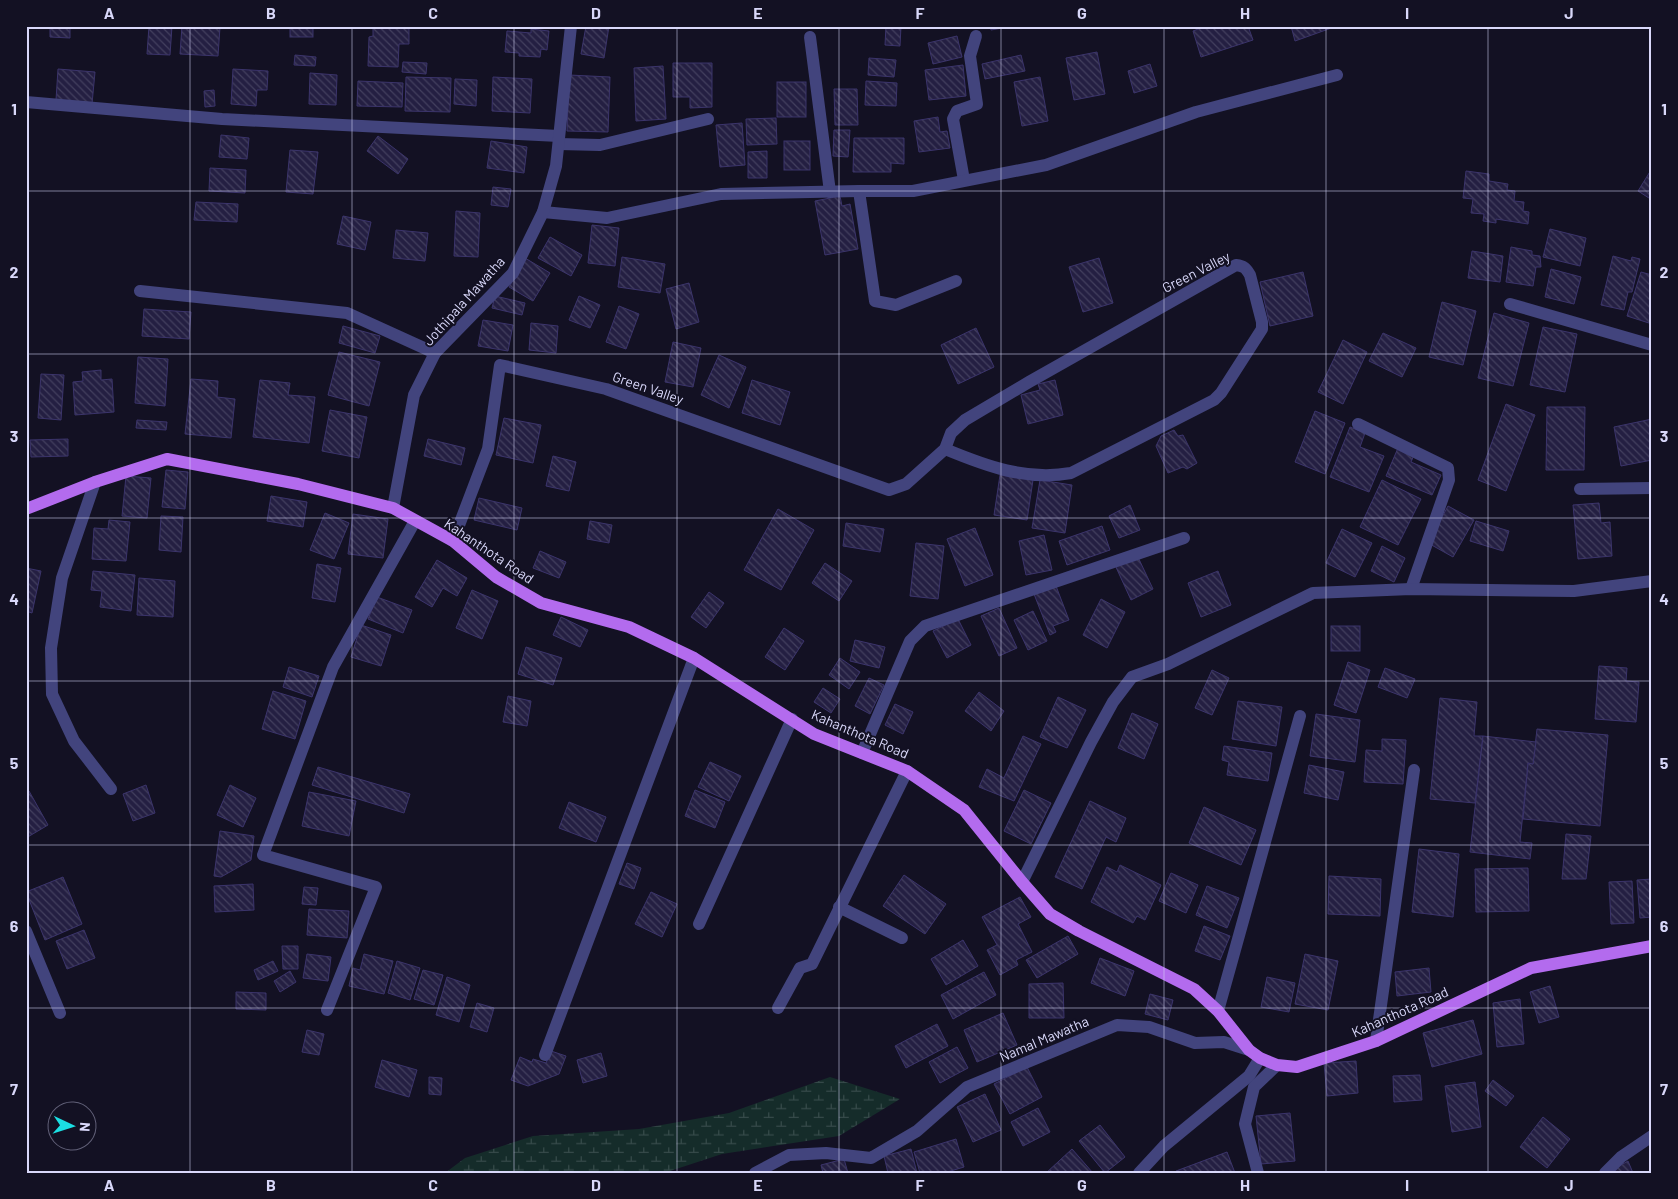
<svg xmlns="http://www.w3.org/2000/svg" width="1678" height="1199" font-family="Barlow,sans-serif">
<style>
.wetland{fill:url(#wetland-marsh)}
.building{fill:url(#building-back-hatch);stroke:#3b346b}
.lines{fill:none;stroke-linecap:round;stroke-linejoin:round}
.minor{stroke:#42447d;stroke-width:12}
.major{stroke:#b36bee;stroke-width:12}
.grid{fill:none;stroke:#d9d8fa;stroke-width:1;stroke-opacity:0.55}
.labels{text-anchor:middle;stroke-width:4;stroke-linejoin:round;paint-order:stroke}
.street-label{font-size:14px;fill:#d9d8fa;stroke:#131123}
.neatline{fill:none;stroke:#d9d8fa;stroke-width:2}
.grid-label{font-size:16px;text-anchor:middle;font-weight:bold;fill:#d9d8fa}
</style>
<defs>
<pattern id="wetland-marsh" width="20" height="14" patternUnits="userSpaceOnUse" patternTransform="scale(1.25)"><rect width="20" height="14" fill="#152c2a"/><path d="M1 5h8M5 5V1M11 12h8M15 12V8" fill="none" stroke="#364a4a"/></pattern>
<pattern id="building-back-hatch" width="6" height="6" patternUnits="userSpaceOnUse" patternTransform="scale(1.25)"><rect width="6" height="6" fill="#241f42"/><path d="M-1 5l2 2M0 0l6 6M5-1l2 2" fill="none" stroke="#433f5e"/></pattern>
</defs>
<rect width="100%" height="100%" fill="#131123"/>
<path class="wetland" d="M830 1077 900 1099 839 1136 722 1154 664 1173H445L465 1158 533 1136 639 1129 729 1113Z"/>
<g class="building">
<path d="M50 26H70V38L50 37Z"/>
<path d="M149 26H172L170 55 147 54Z"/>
<path d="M182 26 220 27 218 56 180 54Z"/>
<rect x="290" y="26" width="23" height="11"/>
<path d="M373 26H409V44H399L398 67 368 66 369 37 373 36Z"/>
<path d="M586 26H609L604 58 581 54Z"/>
<path d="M886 26H901L900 46 885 45Z"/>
<path d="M990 26H1014L991 30Z"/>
<path d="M1206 26H1248L1253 40 1201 57 1193 31Z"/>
<path d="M1291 26H1337L1295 41Z"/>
<path d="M531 29 549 31 547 50 541 49 540 57 519 56V53L505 52 507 31 531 33Z"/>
<path d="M957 36 962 57 933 64 928 43Z"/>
<path d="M1097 52 1105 94 1074 100 1066 58Z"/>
<path d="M295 55 316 57 315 66 294 65Z"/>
<path d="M1021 55 1025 71 985 79 982 64Z"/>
<path d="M869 58 896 60 894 77 868 75Z"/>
<path d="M403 62 427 63 426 74 402 72Z"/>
<path d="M673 63H712V107L690 108V97H673Z"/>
<path d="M1150 64 1157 86 1134 93 1128 71Z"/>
<path d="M963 65 966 96 929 100 925 70Z"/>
<path d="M663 66 666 119 636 121 634 68Z"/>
<path d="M58 69 95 72 92 104 56 100Z"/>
<path d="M233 69 268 71 267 90H257L256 106 231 104Z"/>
<path d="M310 73 337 75 336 105 309 104Z"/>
<path d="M569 75 610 77 608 132 567 131Z"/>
<path d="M406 77 451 78 450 112 405 111Z"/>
<path d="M493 77 532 79 530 113 492 111Z"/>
<path d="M1040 77 1048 121 1022 126 1014 82Z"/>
<path d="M455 79 477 80 476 106 454 104Z"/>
<path d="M358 81 403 83 402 107 357 106Z"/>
<path d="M866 81 897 83 896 106 865 105Z"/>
<rect x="777" y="82" width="29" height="35"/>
<path d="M834 89H857L858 125H835Z"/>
<path d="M214 90 215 106 205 107 204 91Z"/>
<path d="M938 117 940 132 947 131 950 148 919 152 914 121Z"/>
<path d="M776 118 777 144 747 145 746 119Z"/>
<path d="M742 123 745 165 720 167 716 125Z"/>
<path d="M834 130H850L848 157 833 156Z"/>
<path d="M221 135 249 138 247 159 219 157Z"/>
<path d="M378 136 408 159 398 174 367 151Z"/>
<path d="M854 138H904V164L891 163V172H853Z"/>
<path d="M491 141 527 147 524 173 487 168Z"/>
<rect x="784" y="141" width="26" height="29"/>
<path d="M290 150 318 152 313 194 286 192Z"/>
<path d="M767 151V178H748V152Z"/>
<path d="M210 168 246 170 245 193 209 191Z"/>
<path d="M1651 170H1652V200L1638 191Z"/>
<path d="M1466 171 1489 174V181L1508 184 1507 190 1515 191 1514 201 1524 202 1523 211 1529 212 1528 224 1496 219V223L1483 221 1484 214 1471 213 1473 199 1463 198Z"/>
<path d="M493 187 511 189 508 207 491 205Z"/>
<path d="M840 196 842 206 850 204 858 249 825 255 815 201Z"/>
<path d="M196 202 238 204 237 222 194 220Z"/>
<path d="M456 211 480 213 478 257 454 256Z"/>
<path d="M343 216 371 222 365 250 337 244Z"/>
<path d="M592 225 619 228 615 266 588 263Z"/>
<path d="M1550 229 1586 238 1580 266 1543 257Z"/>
<path d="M396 230 428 233 425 261 393 258Z"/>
<path d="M550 237 582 255 571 276 538 258Z"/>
<path d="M1511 247 1532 251V255L1540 256 1541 267H1536L1533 286 1506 282Z"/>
<path d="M1472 251 1503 256 1500 282 1468 278Z"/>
<path d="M1613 256 1631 261 1632 257 1640 259 1632 292H1628L1624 310 1601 305Z"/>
<path d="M622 257 665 264 660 293 618 287Z"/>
<path d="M525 258 550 273 533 301 509 287Z"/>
<path d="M1099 258 1113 303 1083 312 1069 267Z"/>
<path d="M1551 269 1581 277 1574 304 1545 297Z"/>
<path d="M1303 272 1313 316 1270 326 1260 282Z"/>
<path d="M1641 272 1652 275V324L1627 316Z"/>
<path d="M689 283 699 322 676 329 666 289Z"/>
<path d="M495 296 525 303 522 315 492 308Z"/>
<path d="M579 296 600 305 590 328 569 320Z"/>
<path d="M1442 302 1476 311 1463 365 1429 357Z"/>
<path d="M619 306 639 314 626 349 606 342Z"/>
<path d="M144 309 191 312 189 339 142 336Z"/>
<path d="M1494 313 1529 323 1513 386 1478 378Z"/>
<path d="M483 320 513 325 508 351 478 346Z"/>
<path d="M531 323 558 326 556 353 529 350Z"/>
<path d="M343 326 380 336 375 353 339 343Z"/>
<path d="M1543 327 1577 334 1565 392 1530 385Z"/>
<path d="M976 328 994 367 958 384 941 345Z"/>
<path d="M1383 333 1416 348 1402 377 1369 361Z"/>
<path d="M1343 340 1367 352 1343 404 1318 392Z"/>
<path d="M673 342 701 348 693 387 665 382Z"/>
<path d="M339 352 380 362 369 406 328 395Z"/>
<path d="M719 355 746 367 729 408 701 395Z"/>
<path d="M138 357 168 359 165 406 135 403Z"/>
<path d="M101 370V380L112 379 114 412 75 415 73 382 83 381 82 372Z"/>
<path d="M41 374 64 375 61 420 38 418Z"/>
<path d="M191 379 218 381 217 397 235 399 231 438 185 434Z"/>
<path d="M260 380 290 383 288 395 315 397 309 443 253 437Z"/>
<path d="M752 380 790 392 780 425 742 413Z"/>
<path d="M1055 380 1063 415 1028 424 1021 395 1040 390 1038 384Z"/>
<path d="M1506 404 1535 415 1506 491 1478 480Z"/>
<path d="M1547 407H1585L1584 470H1546Z"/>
<path d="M330 410 367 417 359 458 322 451Z"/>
<path d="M1315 411 1345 423 1325 474 1295 462Z"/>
<path d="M504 418 541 425 533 463 496 455Z"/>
<path d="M1652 419V460L1621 466 1614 427Z"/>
<path d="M137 420 167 422 166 430 136 428Z"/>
<path d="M1350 427 1365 433 1360 447 1384 456 1369 492 1330 477Z"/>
<path d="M1174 430 1178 436 1183 435 1197 463 1187 469 1183 467 1168 473 1156 446 1161 436Z"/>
<path d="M68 439V456L31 457 30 440Z"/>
<path d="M428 439 465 448 461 465 424 456Z"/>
<path d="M1398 448 1414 455 1411 462 1441 475 1432 495 1386 476Z"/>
<path d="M553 456 576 462 569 491 546 486Z"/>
<path d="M166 470 188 472 185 509 162 507Z"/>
<path d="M1000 475 1033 480 1027 520 994 515Z"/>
<path d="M126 476 151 478 147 518 122 516Z"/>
<path d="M1040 480 1072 485 1065 533 1032 528Z"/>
<path d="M1382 480 1421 499 1398 545 1360 527Z"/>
<path d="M271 496 307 502 303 527 267 521Z"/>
<path d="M479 498 522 508 517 530 474 520Z"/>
<path d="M1599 503 1601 523 1610 522 1612 556 1578 559 1573 505Z"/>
<path d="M1130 505 1140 530 1119 538 1109 516Z"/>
<path d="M1448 506 1474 520 1453 557 1428 543Z"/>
<path d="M778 509 814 530 781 590 744 570Z"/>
<path d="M325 513 349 523 334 559 310 550Z"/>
<path d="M353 514 388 519 383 558 348 554Z"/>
<path d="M161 516 183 517 181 552 159 550Z"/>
<path d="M109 520 130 522 126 561 92 559 94 528 108 529Z"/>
<path d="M590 521 612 525 609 543 587 539Z"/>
<path d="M1476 521 1509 531 1503 551 1470 541Z"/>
<path d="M846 523 884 529 880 552 843 546Z"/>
<path d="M1102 526 1110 550 1067 565 1059 541Z"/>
<path d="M975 528 993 575 965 586 947 539Z"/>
<path d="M1342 529 1372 543 1355 577 1326 563Z"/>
<path d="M1044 535 1052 570 1026 575 1019 541Z"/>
<path d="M916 543 944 546 938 599 910 596Z"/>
<path d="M1382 546 1405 558 1394 582 1371 571Z"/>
<path d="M540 551 566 562 559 578 533 568Z"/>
<path d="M1137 555 1153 589 1131 600 1115 565Z"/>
<path d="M437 560 467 578 457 596 443 588 432 607 415 597Z"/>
<path d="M825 563 852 581 839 601 812 583Z"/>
<path d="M317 564 341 568 335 602 312 598Z"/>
<path d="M26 568 41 571 32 613 26 611Z"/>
<path d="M93 571 135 575 131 611 100 607 102 591 91 590Z"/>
<path d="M1218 571 1231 605 1201 617 1188 583Z"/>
<path d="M139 578 175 581 173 617 137 615Z"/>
<path d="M1056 586 1069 620 1053 626 1056 632 1050 635 1034 594Z"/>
<path d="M472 590 498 601 482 639 456 628Z"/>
<path d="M709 592 724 603 706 628 691 617Z"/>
<path d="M377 597 412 610 403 633 368 619Z"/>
<path d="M1101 599 1125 612 1107 648 1083 635Z"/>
<path d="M999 608 1017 648 999 656 981 616Z"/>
<path d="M1033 611 1047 641 1028 650 1014 620Z"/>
<path d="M561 617 588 630 580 647 553 635Z"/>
<path d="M958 619 971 645 947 658 933 631Z"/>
<path d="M361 625 391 635 381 666 351 657Z"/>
<rect x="1331" y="626" width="29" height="25"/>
<path d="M784 628 804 641 785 670 765 657Z"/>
<path d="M855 640 885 647 879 668 850 661Z"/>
<path d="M526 647 562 658 553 685 518 674Z"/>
<path d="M840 658 860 672 849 689 829 675Z"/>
<path d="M1348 662 1370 670 1356 713 1334 705Z"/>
<path d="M1599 666 1627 668 1626 681 1639 682 1636 722 1595 719Z"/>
<path d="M289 667 319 676 312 697 283 687Z"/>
<path d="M1385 668 1415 679 1407 698 1378 687Z"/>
<path d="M1212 670 1229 678 1212 715 1195 708Z"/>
<path d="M869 678 884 685 870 714 855 706Z"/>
<path d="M823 688 840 699 831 713 814 702Z"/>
<path d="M273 691 306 701 295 739 262 729Z"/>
<path d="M979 692 1004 711 991 731 965 711Z"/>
<path d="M508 696 531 701 527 726 503 722Z"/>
<path d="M1058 697 1086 710 1067 748 1040 737Z"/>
<path d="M1440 698 1477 702 1474 736H1483L1475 803 1430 799Z"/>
<path d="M1238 701 1282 707 1276 746 1232 739Z"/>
<path d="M895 704 913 712 903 734 885 725Z"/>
<path d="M1132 713 1158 724 1144 759 1118 748Z"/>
<path d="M1316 714 1360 720 1355 762 1310 756Z"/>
<path d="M1537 729 1608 735 1600 826 1523 819 1528 763 1533 764Z"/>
<path d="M1023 736 1041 744 1014 801 979 787 987 769 1004 778Z"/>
<path d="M1483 736 1536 742 1533 764 1528 763 1520 842 1532 843 1530 859 1470 852Z"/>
<path d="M1382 739 1406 740 1403 784 1364 782 1366 750 1382 751Z"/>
<path d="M1224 746 1272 753 1268 781 1227 775 1229 762 1222 760Z"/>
<path d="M710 762 741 776 729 801 698 787Z"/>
<path d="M1309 765 1344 772 1338 800 1304 793Z"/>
<path d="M318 767 410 794 404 813 312 785Z"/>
<path d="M146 785 155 813 133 821 123 794Z"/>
<path d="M230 785 256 798 243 827 217 815Z"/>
<path d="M695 790 725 802 715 828 685 816Z"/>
<path d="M1024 790 1051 803 1031 844 1004 831Z"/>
<path d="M29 791 48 825 26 838V793Z"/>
<path d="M309 792 356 801 349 836 302 826Z"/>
<path d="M1090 801 1126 818 1116 842 1106 837 1082 889 1055 877Z"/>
<path d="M569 802 606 817 596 842 559 828Z"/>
<path d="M1204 807 1256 830 1241 865 1189 843Z"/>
<path d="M220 831 254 836 251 860 221 877 214 876Z"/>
<path d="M1566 834 1591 836 1586 879H1562Z"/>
<path d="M1419 849 1459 854 1453 917 1412 912Z"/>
<path d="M627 863 641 868 634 889 619 884Z"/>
<path d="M1120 865 1161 885 1145 920 1137 916 1133 923 1091 902 1107 867 1117 872Z"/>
<path d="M1528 868 1529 911 1476 912 1475 869Z"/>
<path d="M1171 873 1198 885 1186 913 1159 901Z"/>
<path d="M904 875 946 904 925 934 883 906Z"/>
<path d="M1329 876 1381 879 1380 916 1328 914Z"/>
<path d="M63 877 82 924 45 940 26 892Z"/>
<path d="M1652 879V917L1640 918 1637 880Z"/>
<path d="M1632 881 1634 923 1611 924 1609 882Z"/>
<path d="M253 884 254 910 215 912 214 886Z"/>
<path d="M1207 886 1239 898 1227 928 1196 915Z"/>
<path d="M304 887 318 888 316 905 302 904Z"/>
<path d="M651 892 677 904 662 937 635 924Z"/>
<path d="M1020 897 1031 917 1018 924 1032 952 1016 960 1018 965 1000 975 987 950 997 945 982 917Z"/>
<path d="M309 909 349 911 347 938 307 935Z"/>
<path d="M1204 926 1230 936 1220 960 1195 951Z"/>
<path d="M84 930 95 958 67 969 56 941Z"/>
<path d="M1068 936 1078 954 1037 978 1026 960Z"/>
<path d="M963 940 978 966 946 985 931 959Z"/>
<path d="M282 946H298V969H283Z"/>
<path d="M307 954 331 957 328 981 303 978Z"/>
<path d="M364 954 393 961 384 994 349 986 353 968 360 970Z"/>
<path d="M1305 954 1338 961 1328 1010 1295 1004Z"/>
<path d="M1100 958 1134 971 1125 996 1091 983Z"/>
<path d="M273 961 278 971 258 980 254 970Z"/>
<path d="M397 961 420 968 410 1000 388 993Z"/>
<path d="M1429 968 1431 992 1397 996 1395 972Z"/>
<path d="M423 970 443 975 434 1005 414 999Z"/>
<path d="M290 971 296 982 280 992 274 981Z"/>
<path d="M984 972 996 995 953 1019 941 995Z"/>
<path d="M447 977 470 985 459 1022 436 1015Z"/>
<path d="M1267 977 1295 983 1289 1012 1261 1007Z"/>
<path d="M1063 983 1064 1018H1029V984Z"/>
<path d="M1550 986 1559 1017 1539 1023 1530 992Z"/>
<path d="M236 992 266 993V1010L236 1009Z"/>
<path d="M1150 994 1173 1000 1168 1020 1145 1014Z"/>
<path d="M1520 999 1524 1044 1497 1047 1493 1003Z"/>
<path d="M477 1003 494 1008 487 1032 470 1027Z"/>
<path d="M1003 1013 1017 1045 977 1062 964 1030Z"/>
<path d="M1473 1020 1482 1054 1432 1067 1423 1033Z"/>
<path d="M937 1024 948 1046 906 1068 895 1046Z"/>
<path d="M307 1030 324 1034 319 1055 302 1052Z"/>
<path d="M957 1047 968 1068 940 1083 929 1062Z"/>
<path d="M551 1051 566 1056 559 1074 528 1086 511 1080 520 1057 532 1062 533 1059 546 1063Z"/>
<path d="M601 1053 607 1076 583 1083 577 1060Z"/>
<path d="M382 1060 417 1070 409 1097 375 1087Z"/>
<path d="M1356 1061 1358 1093 1327 1096 1324 1063Z"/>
<path d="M1027 1067 1042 1097 1010 1114 994 1084Z"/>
<path d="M1420 1075 1422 1100 1394 1102 1393 1076Z"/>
<path d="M429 1077 442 1078 441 1095 429 1094Z"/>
<path d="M1493 1080 1514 1096 1506 1106 1485 1091Z"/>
<path d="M1475 1082 1481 1127 1452 1132 1445 1086Z"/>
<path d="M985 1094 1001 1130 973 1142 957 1107Z"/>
<path d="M1038 1108 1050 1132 1023 1146 1011 1122Z"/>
<path d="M1290 1113 1295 1161 1261 1164 1256 1116Z"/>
<path d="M1543 1117 1570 1139 1547 1168 1520 1147Z"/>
<path d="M1100 1125 1125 1157 1105 1173 1079 1141Z"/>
<path d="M956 1139 964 1167 944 1173H920L914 1152Z"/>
<path d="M911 1149 917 1173H888L884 1156Z"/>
<path d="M1072 1149 1093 1173H1046Z"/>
<path d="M1227 1152 1235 1173H1177L1176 1171Z"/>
<path d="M844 1159 848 1173H823L821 1165Z"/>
<path d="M1628 1161 1633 1173H1607Z"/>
</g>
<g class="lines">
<g class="minor">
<path d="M810 37 830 192"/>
<path d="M26 102 222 119 559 136"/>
<path d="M559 144 600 145 708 119"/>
<path d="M964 180 953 119 957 111 977 104 970 56 976 36"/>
<path d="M859 191 875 301 896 305 956 281"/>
<path d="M543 212 607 218 721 194 859 191H913L1046 165 1196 112 1337 75"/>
<path d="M140 291 347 313 435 353"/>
<path d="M1510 304 1652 345"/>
<path d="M1358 424 1448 468 1449 480 1411 589"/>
<path d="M95 482 62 578 51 648 52 694 74 741 111 789"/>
<path d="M1580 489 1652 488"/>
<path d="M393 508 414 395 435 353 513 273 543 212 556 166 571 26"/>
<path d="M453 541 488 449 500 365 606 389 889 490 906 484 945 449 951 433 965 420 1029 382 1236 265C1244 266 1246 268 1250 275L1262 322V329L1221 393 1214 400 1071 473C1026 481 986 466 945 449"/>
<path d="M862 753 910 641 925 626 1184 538"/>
<path d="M1022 882 1091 742 1113 702 1132 677 1168 664 1313 593 1411 589 1574 591 1652 581"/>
<path d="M839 907 902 938"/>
<path d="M699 924 792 719"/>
<path d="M26 931 60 1013"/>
<path d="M778 1008 800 968 812 964 907 771"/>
<path d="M327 1010 376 887 263 855 333 667 415 521"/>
<path d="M1218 1011 1300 716"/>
<path d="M1376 1041 1414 770"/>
<path d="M545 1055 694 658"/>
<path d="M755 1173 789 1155 826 1153 871 1158 917 1131 967 1087 1117 1025 1149 1027 1195 1043 1224 1042 1249 1050"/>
<path d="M1139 1173 1164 1146 1249 1076 1260 1058"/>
<path d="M1258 1173 1245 1124 1254 1087 1277 1065"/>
<path d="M1605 1173 1621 1157 1652 1136"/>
</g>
<path class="major" d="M26 509 95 482 167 459 298 484 393 508 453 541 496 577 541 603 629 627 694 658 814 734 907 771 964 810 1022 882 1050 914 1079 931 1194 989 1218 1011 1249 1050 1260 1058 1277 1065 1297 1067 1376 1041 1531 968 1652 946"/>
</g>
<path class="grid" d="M190 26V1173M352 26V1173M514 26V1173M677 26V1173M839 26V1173M1001 26V1173M1164 26V1173M1326 26V1173M1488 26V1173M26 191H1652M26 354H1652M26 518H1652M26 681H1652M26 845H1652M26 1008H1652"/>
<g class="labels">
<g class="street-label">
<text transform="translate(1196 272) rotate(-27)" y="5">Green Valley</text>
<text transform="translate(464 301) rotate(-48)" y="5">Jothipala Mawatha</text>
<text transform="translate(648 388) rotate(19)" y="5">Green Valley</text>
<text transform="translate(489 551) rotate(34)" y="5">Kahanthota Road</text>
<text transform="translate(860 734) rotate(23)" y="5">Kahanthota Road</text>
<text transform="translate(1400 1012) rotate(-24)" y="5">Kahanthota Road</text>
<text transform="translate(1044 1039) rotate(-23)" y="5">Namal Mawatha</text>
</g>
</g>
<rect width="1678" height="1199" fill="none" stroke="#131123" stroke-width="55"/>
<g transform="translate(72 1126) rotate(94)"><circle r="24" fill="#131123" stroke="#626179"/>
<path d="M0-4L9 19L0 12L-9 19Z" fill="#1bdfe3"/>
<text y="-8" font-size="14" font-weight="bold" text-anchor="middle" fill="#d9d8fa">N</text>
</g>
<rect x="28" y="28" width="1622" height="1144" class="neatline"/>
<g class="grid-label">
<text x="109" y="19">A</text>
<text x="271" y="19">B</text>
<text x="433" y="19">C</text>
<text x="596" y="19">D</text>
<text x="758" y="19">E</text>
<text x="920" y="19">F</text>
<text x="1082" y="19">G</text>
<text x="1245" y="19">H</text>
<text x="1407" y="19">I</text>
<text x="1569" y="19">J</text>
<text x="14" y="115">1</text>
<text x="1664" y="115">1</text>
<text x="14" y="278">2</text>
<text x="1664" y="278">2</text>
<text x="14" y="442">3</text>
<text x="1664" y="442">3</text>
<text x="14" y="605">4</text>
<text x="1664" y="605">4</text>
<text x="14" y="769">5</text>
<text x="1664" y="769">5</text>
<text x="14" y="932">6</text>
<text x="1664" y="932">6</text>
<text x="14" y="1095">7</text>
<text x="1664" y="1095">7</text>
<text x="109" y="1191">A</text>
<text x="271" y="1191">B</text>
<text x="433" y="1191">C</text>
<text x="596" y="1191">D</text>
<text x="758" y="1191">E</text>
<text x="920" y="1191">F</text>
<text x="1082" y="1191">G</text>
<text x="1245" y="1191">H</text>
<text x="1407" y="1191">I</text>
<text x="1569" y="1191">J</text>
</g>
</svg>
